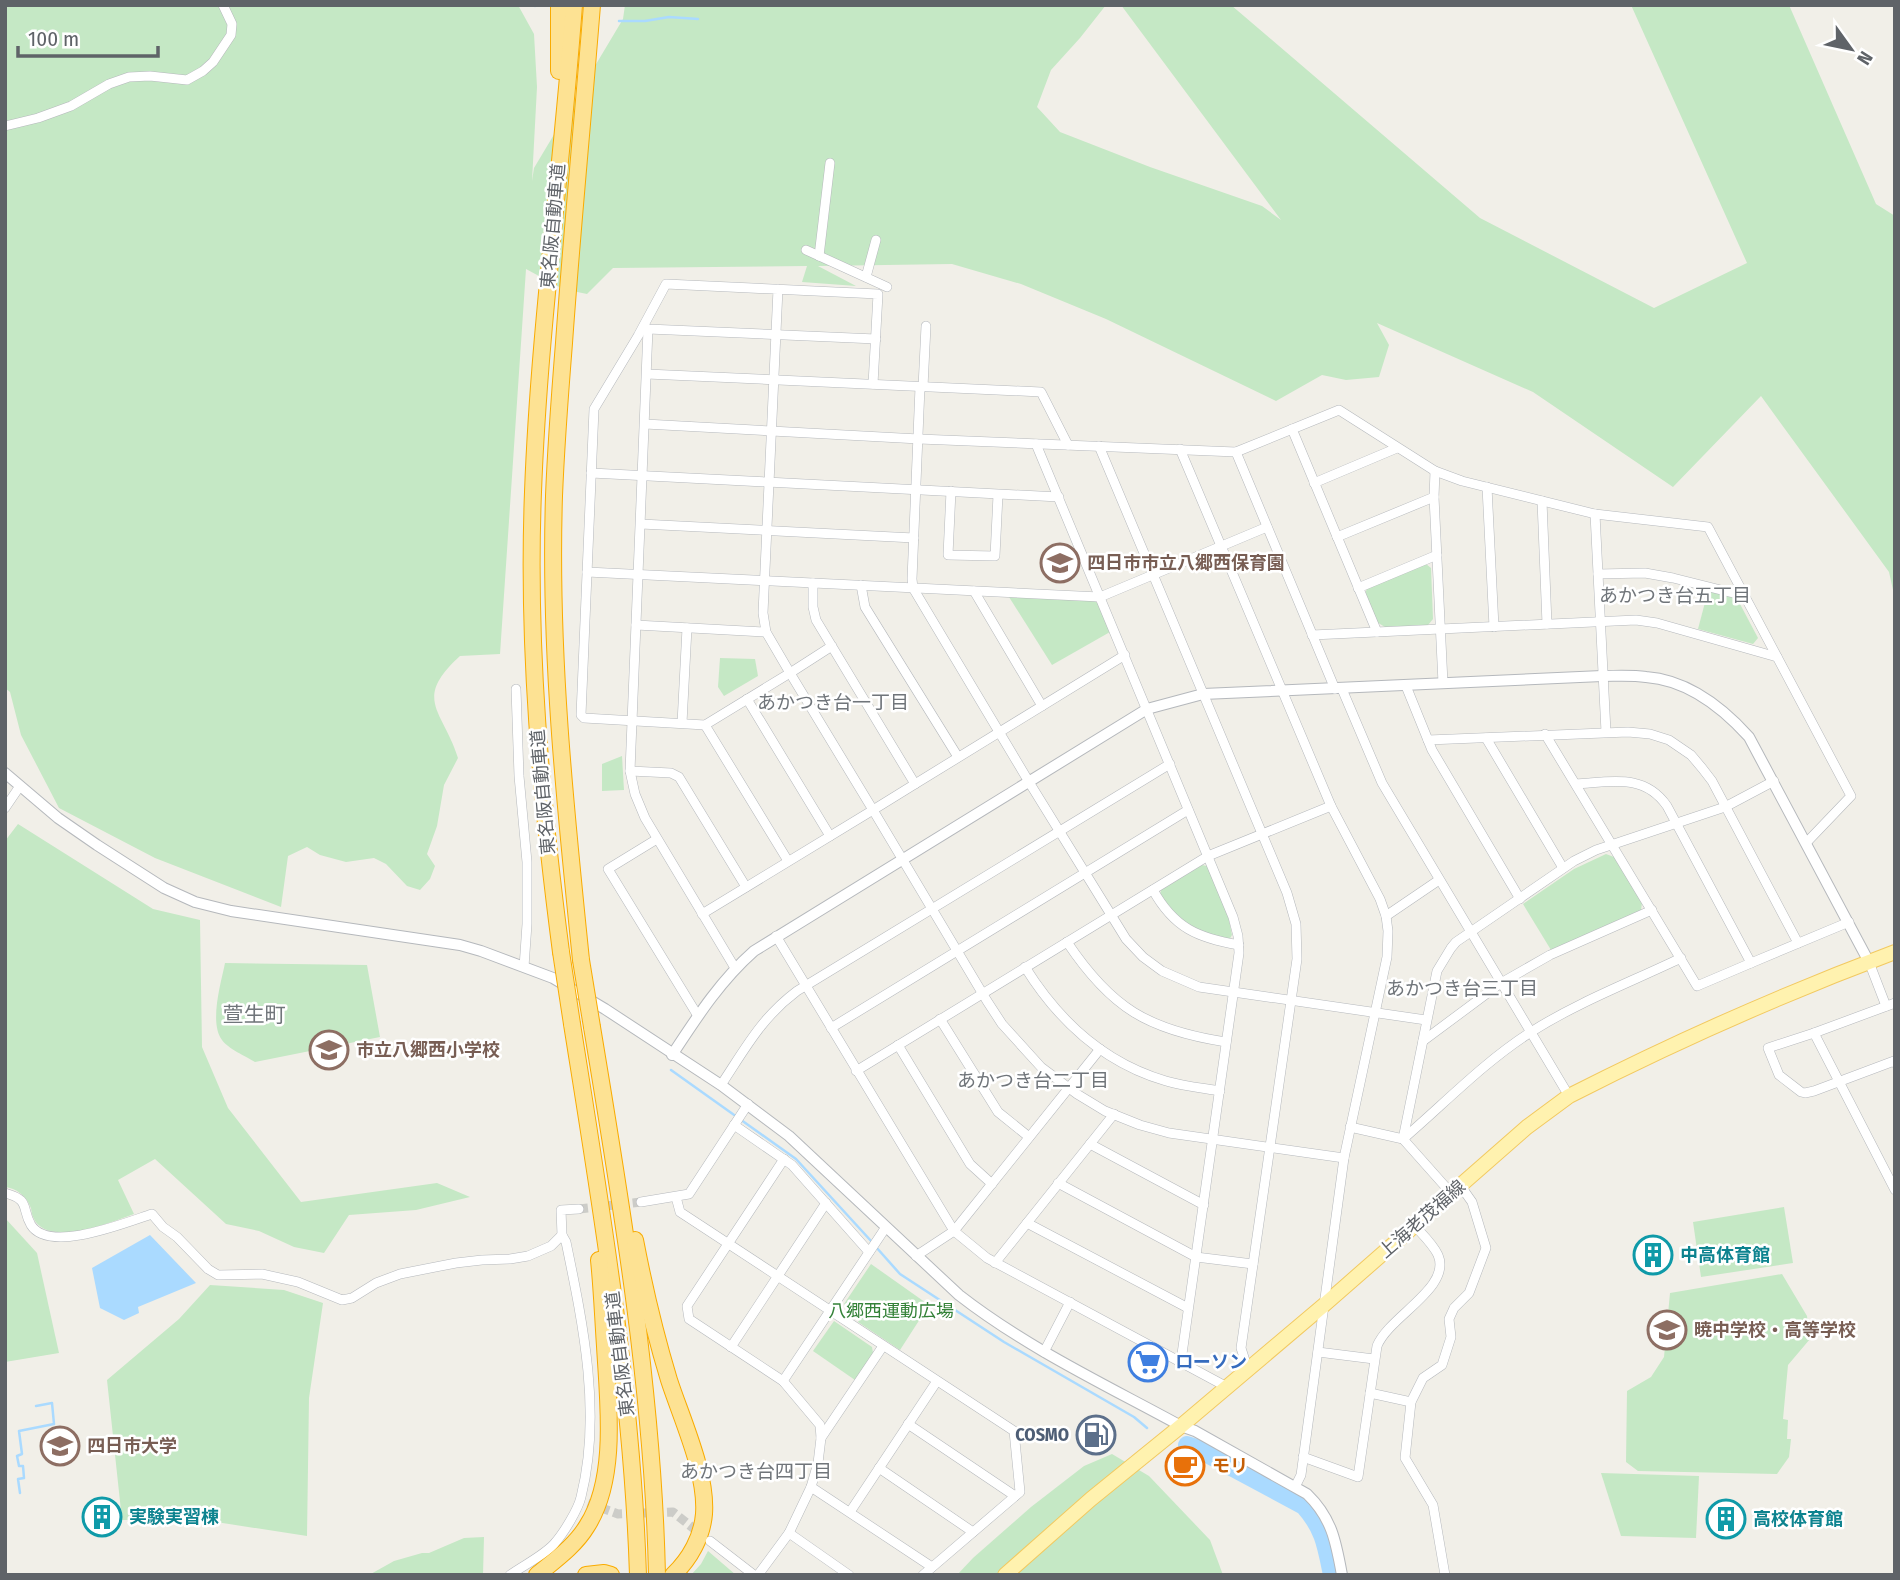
<svg xmlns="http://www.w3.org/2000/svg" width="1900" height="1580" font-family="'Fira Sans Condensed','Noto Sans JP',sans-serif">
<style>
.green{fill:#c5e8c5}
.water{fill:#aadaff}
.lines{fill:none;stroke-linecap:round;stroke-linejoin:round}
.stream{stroke:#aadaff;stroke-width:2.5}
.river{stroke:#aadaff;stroke-width:18}
.minor-tunnel{stroke:#ccccc8;stroke-width:9;stroke-dasharray:9 4.5;stroke-linecap:butt}
.minor-casing{stroke:#b5b8bc;stroke-width:10}
.tertiary-casing{stroke:#b5b8bc;stroke-width:12}
.primary-casing{stroke:#f2c960;stroke-width:16}
.motorway-casing{stroke:#f9ab00;stroke-width:18}
.minor{stroke:#fff;stroke-width:9}
.tertiary{stroke:#fff;stroke-width:10}
.primary{stroke:#fff2af;stroke-width:14}
.motorway{stroke:#fde293;stroke-width:16}
.motorway-bridge-casing{stroke:#f9ab00;stroke-width:18;stroke-linecap:butt}
.motorway-bridge{stroke:#fde293;stroke-width:16}
.labels{text-anchor:middle;stroke-width:5;stroke-linejoin:round;paint-order:stroke}
.street-label{font-size:18px;fill:#5f6368;stroke:#fff}
.education-label{font-size:18px;font-weight:bold;fill:#785e54;stroke:#fff;text-anchor:start}
.culture-label{font-size:18px;font-weight:bold;fill:#0d838f;stroke:#fff;text-anchor:start}
.park-label{font-size:18px;fill:#348238;stroke:#fff}
.shop-label{font-size:18px;font-weight:bold;fill:#366cbe;stroke:#fff;text-anchor:start}
.service-label{font-size:18px;font-weight:bold;fill:#4e5e75;stroke:#fff;text-anchor:end}
.food-label{font-size:18px;font-weight:bold;fill:#c56008;stroke:#fff;text-anchor:start}
.neighbourhood-label{font-size:19px;fill:#70757a;stroke:#fff}
.quarter-label{font-size:21px;fill:#70757a;stroke:#fff}
</style>
<rect width="100%" height="100%" fill="#f1efe8"/>
<g class="green">
<path d="M5 5H518L534 34 537 87 532 181 534 168 623 19 625 5H1106L1080 38 1051 70 1037 107 1060 132 1150 167 1262 206 1281 220 1121 5H1231L1480 218 1654 308 1747 263 1631 5H1789L1876 204 1895 216V599L1889 572 1761 396 1673 487 1533 392 1377 323 1389 345 1379 377 1346 380 1322 375 1276 401 1106 319 1021 284 952 264 818 266 856 286 802 282 807 266 613 268 587 294 563 289 526 269 500 654 460 656C412 700 443 710 458 758L444 785 437 826 427 854 435 866 430 879 420 890 407 886 386 864 374 858 346 862 320 855 307 847 288 856 281 907 155 858 59 808 21 735 10 692 5 688Z"/>
<path d="M1426 564 1431 568 1433 619 1428 625 1385 627 1375 621 1364 595 1368 587Z"/>
<path d="M1708 591 1732 597 1740 604 1758 638 1753 644 1698 629Z"/>
<path d="M1009 597 1094 601 1098 603 1110 632 1052 665Z"/>
<path d="M720 658 755 659 758 676 724 696 718 687Z"/>
<path d="M622 756 624 790 602 791V764Z"/>
<path d="M18 824 153 909 200 920 202 1047 228 1108 301 1202 437 1183 470 1197 416 1210 349 1215 324 1253 294 1247 259 1231 226 1224 155 1159 118 1180 134 1214C112 1222 46 1249 33 1217 31 1213 32 1209 30 1206 26 1196 16 1188 5 1187V916L7 905 5 841Z"/>
<path d="M1606 854 1614 857 1642 903 1641 910 1551 950 1523 904 1574 869Z"/>
<path d="M1202 865 1207 866 1228 915 1232 935 1229 940 1201 933 1181 921 1160 895 1161 890Z"/>
<path d="M225 963 367 965 380 1037 255 1062C247 1057 227 1048 222 1040 209 1023 221 983 225 963Z"/>
<path d="M1784 1207 1793 1263 1701 1277 1693 1222Z"/>
<path d="M5 1218 37 1253 59 1353 5 1362Z"/>
<path d="M871 1264 929 1305 900 1350 858 1322 862 1315 844 1304Z"/>
<path d="M1782 1274 1807 1316 1810 1339 1788 1365 1783 1419 1788 1420 1787 1439H1791L1789 1457 1777 1474 1638 1471 1626 1462 1627 1391 1651 1377 1664 1357 1670 1293Z"/>
<path d="M210 1285 284 1290 323 1303 309 1398 307 1536 203 1520H122L107 1380 179 1319Z"/>
<path d="M834 1321 872 1347 873 1353 855 1380 813 1351Z"/>
<path d="M1112 1454 1149 1476 1210 1540 1223 1575H957L973 1558 1031 1507 1084 1466Z"/>
<path d="M1601 1473 1699 1476 1696 1538 1621 1536Z"/>
<path d="M484 1537 483 1575H369L394 1561 422 1553H429L464 1538Z"/>
<path d="M708 1551 736 1575H691L701 1564Z"/>
</g>
<path class="water" d="M150 1235 196 1283 138 1307 139 1313 124 1320 100 1308 92 1268Z"/>
<g class="lines">
<g class="stream">
<path d="M535 5V6"/>
<path d="M619 21H645L669 17 698 19"/>
<path d="M671 1070 796 1159 872 1242"/>
<path d="M876 1247 900 1274 1004 1342 1134 1417 1147 1428"/>
<path d="M20 1493 18 1479 24 1478 23 1466H19L17 1456 22 1454 19 1431 54 1424 52 1403 36 1406"/>
</g>
<path class="river" d="M1187 1445 1196 1448 1304 1506C1324 1529 1326 1545 1332 1575"/>
<g class="minor-tunnel">
<path d="M579 1209 641 1202"/>
<path d="M588 1503 618 1514 673 1512 703 1536"/>
</g>
<defs>
<g id="minor">
<path d="M5 126 38 118 71 106 109 84 129 77 150 76 187 80 203 71 213 62 231 35 232 24 223 5"/>
<path d="M806 250 887 287"/>
<path d="M819 256 830 163"/>
<path d="M866 277 876 240"/>
<path d="M778 289 763 613 766 632 790 673 705 725 584 718 581 715 594 409 638 336 666 284 878 294 873 384"/>
<path d="M644 326 648 329 876 339"/>
<path d="M648 329 630 771 635 794 645 818 735 968"/>
<path d="M647 374 1041 392 1068 445"/>
<path d="M920 387 912 579 913 588 1029 782 1126 939 1143 957 1162 971 1199 987 1426 1020"/>
<path d="M923 387 926 326"/>
<path d="M645 424 919 439 1236 452 1339 410 1435 471 1462 481 1595 514 1708 527 1851 796 1807 842"/>
<path d="M1292 429 1377 632"/>
<path d="M1036 444 1233 917 1238 936 1239 953 1181 1361"/>
<path d="M1099 446 1287 893 1296 924 1297 959 1241 1348 1248 1370"/>
<path d="M1180 449 1331 806 1380 899 1386 916 1388 931 1387 957 1344 1158 1301 1475 1295 1487"/>
<path d="M1236 452 1335 689"/>
<path d="M1435 471 1434 497 1443 683"/>
<path d="M591 473 1059 497"/>
<path d="M1314 483 1397 448"/>
<path d="M1487 487 1494 627"/>
<path d="M951 491 948 555 995 556 998 495"/>
<path d="M1542 501 1547 624"/>
<path d="M1595 514 1606 732"/>
<path d="M641 524 914 538"/>
<path d="M1337 537 1434 497"/>
<path d="M587 572 1100 597 1267 527"/>
<path d="M1598 574 1645 573 1673 578 1745 596"/>
<path d="M813 583V607L816 620 915 784 873 810 790 673 832 646"/>
<path d="M861 585 865 607 958 757"/>
<path d="M1358 588 1437 555"/>
<path d="M974 591 1042 706"/>
<path d="M636 625 766 632"/>
<path d="M1312 635 1636 620 1657 623 1777 657"/>
<path d="M1406 686 1432 750 1520 899"/>
<path d="M516 689 519 776 527 862V924L524 967"/>
<path d="M1342 689 1382 783 1569 1096"/>
<path d="M747 699 830 836"/>
<path d="M682 723 687 628"/>
<path d="M705 725 788 861"/>
<path d="M1545 734 1697 986 1751 963"/>
<path d="M1486 738 1563 868"/>
<path d="M1428 740 1628 732 1650 734 1669 740 1691 755 1702 768 1712 781 1798 943"/>
<path d="M630 771 671 773 679 777 746 887"/>
<path d="M915 784 1125 655"/>
<path d="M1576 784C1611 782 1644 773 1667 806L1751 963 1849 922"/>
<path d="M5 808 20 786"/>
<path d="M657 839 608 869 698 1016"/>
<path d="M1153 890C1174 928 1198 938 1239 945"/>
<path d="M702 914 873 810 987 1001 1002 1024 1041 1067 1077 1094 1105 1111 1140 1125 1169 1133 1344 1158"/>
<path d="M1386 916 1439 880"/>
<path d="M776 936 954 1231 987 1258 1227 1387"/>
<path d="M1067 942C1111 1008 1148 1030 1226 1042"/>
<path d="M1869 962 1886 1006"/>
<path d="M1025 967C1058 1020 1104 1063 1166 1081 1183 1086 1202 1088 1220 1091"/>
<path d="M1895 1003 1814 1033 1895 1190"/>
<path d="M940 1019 998 1112 1029 1137"/>
<path d="M831 1028 1188 810"/>
<path d="M1814 1033 1768 1048 1779 1075 1801 1092 1805 1093 1814 1091 1894 1061 1895 1063"/>
<path d="M1423 1041 1501 983 1550 955 1652 910"/>
<path d="M898 1045 970 1164 992 1184"/>
<path d="M856 1071 1208 856 1331 806"/>
<path d="M721 1085C745 1049 761 1018 797 991L1170 764"/>
<path d="M734 1125 792 1165 869 1252"/>
<path d="M1350 1127 1403 1139 1451 1193"/>
<path d="M1403 1139 1437 971 1451 948 1456 942 1574 861 1596 850 1725 807 1774 781"/>
<path d="M1403 1139C1445 1103 1484 1062 1531 1032 1578 1002 1631 982 1681 958"/>
<path d="M1090 1144 1204 1205"/>
<path d="M1058 1183 1196 1257 1253 1264"/>
<path d="M5 1193C31 1200 21 1208 31 1225 49 1254 127 1222 152 1214L163 1227 177 1237 208 1269 218 1275 262 1274 298 1282 342 1300 352 1298 376 1283 400 1274 456 1263 482 1260 510 1259 528 1256 551 1246 562 1235"/>
<path d="M676 1197 680 1212 1014 1431 1020 1492 923 1575"/>
<path d="M641 1202 689 1194 748 1104"/>
<path d="M1027 1223 1188 1308"/>
<path d="M916 1256 954 1231 1100 1049"/>
<path d="M995 1263 1114 1114"/>
<path d="M731 1347 826 1203"/>
<path d="M1044 1352 1070 1302"/>
<path d="M1318 1352 1374 1359"/>
<path d="M783 1381 886 1227"/>
<path d="M1370 1393 1411 1402"/>
<path d="M908 1424 1015 1496"/>
<path d="M821 1438 883 1346"/>
<path d="M1303 1457 1358 1477 1377 1346C1389 1316 1452 1288 1438 1255 1433 1244 1422 1234 1414 1225"/>
<path d="M879 1468 973 1532"/>
<path d="M811 1487 932 1567"/>
<path d="M850 1512 937 1381"/>
<path d="M789 1533 849 1575"/>
<path d="M710 1541 754 1575"/>
<path d="M510 1575C524 1565 543 1556 554 1544 563 1534 578 1510 581 1497 602 1414 583 1324 566 1242L562 1235 561 1210 579 1209"/>
<path d="M758 1575 789 1533 811 1487 818 1463 821 1438 820 1425 783 1381 689 1319 687 1306 784 1159"/>
<path d="M1445 1575 1433 1505 1405 1458 1411 1402 1423 1378 1442 1365 1451 1337 1449 1319 1454 1308 1469 1293 1486 1248 1472 1202 1460 1185"/>
</g>
<g id="tertiary">
<path d="M5 773 58 818 97 845 164 888 195 902 231 911 460 945 481 951 553 978 605 1009 721 1085 789 1136 959 1295C1027 1348 1106 1385 1181 1426L1195 1431 1307 1494C1332 1518 1336 1542 1342 1575"/>
<path d="M672 1055C697 1017 720 981 754 951L1147 709 1203 694 1602 676C1617 676 1632 675 1646 677 1688 680 1722 707 1749 737L1869 962"/>
</g>
<path id="primary" d="M1005 1575 1091 1499 1181 1426 1324 1305 1527 1127 1569 1096C1675 1042 1783 994 1895 952"/>
<g id="motorway">
<path d="M559 71V5"/>
<path d="M561 952C541 799 527 646 533 492 539 329 562 168 574 5"/>
<path d="M581 960C565 805 549 651 554 496 556 445 560 393 564 343 572 230 583 118 592 5"/>
<path d="M572 1024C601 1207 632 1389 638 1575"/>
<path d="M592 1027C622 1208 653 1391 657 1575"/>
<path d="M635 1240C644 1287 655 1334 669 1380 682 1420 707 1473 704 1514 702 1537 690 1559 673 1575"/>
<path d="M537 1575C555 1560 575 1546 587 1526 618 1478 608 1401 605 1346 603 1317 602 1289 599 1260"/>
<path d="M586 1575 604 1573 611 1575"/>
</g>
</defs>
<use href="#minor" class="minor-casing"/>
<use href="#tertiary" class="tertiary-casing"/>
<use href="#primary" class="primary-casing"/>
<use href="#motorway" class="motorway-casing"/>
<use href="#minor" class="minor"/>
<use href="#tertiary" class="tertiary"/>
<use href="#primary" class="primary"/>
<use href="#motorway" class="motorway"/>
<defs>
<g id="motorway-bridge">
<path d="M561 952 572 1024"/>
<path d="M581 960 592 1027"/>
</g>
</defs>
<use href="#motorway-bridge" class="motorway-bridge-casing"/>
<use href="#motorway-bridge" class="motorway-bridge"/>
</g>
<defs>
<symbol id="school-ring" viewBox="-11 -11 22 22"><circle r="9.5" fill="#fff" stroke="#8d6e63" stroke-width="1.5"/><path d="M0-5L7-2L0 1L-7-2ZM-4 1L0 2.5L4 1V4Q0 6-4 4Z" fill="#8d6e63"/></symbol>
<symbol id="building-ring" viewBox="-11 -11 22 22"><circle r="9.5" fill="#fff" stroke="#0f9aa8" stroke-width="1.5"/><path d="M-4-6H4V6H1V3H-1V6H-4ZM-2.5-4.3h1.7v1.8h-1.7ZM.8-4.3h1.7v1.8H.8ZM-2.5-1h1.7V.8h-1.7ZM.8-1h1.7V.8H.8Z" fill="#0f9aa8"/></symbol>
<symbol id="supermarket-ring" viewBox="-11 -11 22 22"><circle r="9.5" fill="#fff" stroke="#3f7fe0" stroke-width="1.5"/><path d="M-6-5.5h2.5l.6 2H6L4.5 2H-2.5L-4.4-4H-6ZM-1.5 3.2a1.3 1.3 0 1 0 .1 0ZM3 3.2a1.3 1.3 0 1 0 .1 0Z" fill="#3f7fe0"/></symbol>
<symbol id="fuel-ring" viewBox="-11 -11 22 22"><circle r="9.5" fill="#fff" stroke="#5c6f8a" stroke-width="1.5"/><path d="M-5.5-6h7V0h2V4h1.3V-2.5L3-4.5l.8-.8L6-3V5H2.5V1h-1V6h-7ZM-4.2-4.7v3.2H.2V-4.7Z" fill="#5c6f8a"/></symbol>
<symbol id="university-ring" viewBox="-11 -11 22 22"><circle r="9.5" fill="#fff" stroke="#8d6e63" stroke-width="1.5"/><path d="M0-5L7-2L0 1L-7-2ZM-4 1L0 2.5L4 1V4Q0 6-4 4Z" fill="#8d6e63"/></symbol>
<symbol id="cafe-ring" viewBox="-11 -11 22 22"><circle r="9.5" fill="#fff" stroke="#e8710a" stroke-width="1.5"/><path d="M-5.5-4.5H6V0H3Q3 3.5 0 3.5H-2.5Q-5.5 3.5-5.5 0ZM3-3.2v2h1.7v-2ZM-6 4.5H4V6H-6Z" fill="#e8710a"/></symbol>
</defs>
<g fill-rule="evenodd">
<use href="#school-ring" x="1038" y="541" width="44" height="44"/>
<use href="#school-ring" x="307" y="1028" width="44" height="44"/>
<use href="#building-ring" x="1631" y="1233" width="44" height="44"/>
<use href="#school-ring" x="1645" y="1308" width="44" height="44"/>
<use href="#supermarket-ring" x="1126" y="1340" width="44" height="44"/>
<use href="#fuel-ring" x="1074" y="1413" width="44" height="44"/>
<use href="#university-ring" x="38" y="1424" width="44" height="44"/>
<use href="#cafe-ring" x="1163" y="1444" width="44" height="44"/>
<use href="#building-ring" x="80" y="1495" width="44" height="44"/>
<use href="#building-ring" x="1704" y="1497" width="44" height="44"/>
</g>
<g class="labels">
<g class="street-label">
<text transform="translate(553 226) rotate(-85)" y="6">東名阪自動車道</text>
<text transform="translate(543 792) rotate(-95)" y="6">東名阪自動車道</text>
<text transform="translate(1422 1219) rotate(-41)" y="6">上海老茂福線</text>
<text transform="translate(620 1354) rotate(-97)" y="6">東名阪自動車道</text>
</g>
<g class="education-label">
<text x="1087" y="569">四日市市立八郷西保育園</text>
<text x="356" y="1056">市立八郷西小学校</text>
<text x="1694" y="1336">暁中学校・高等学校</text>
<text x="87" y="1452">四日市大学</text>
</g>
<g class="culture-label">
<text x="1680" y="1261">中高体育館</text>
<text x="129" y="1523">実験実習棟</text>
<text x="1753" y="1525">高校体育館</text>
</g>
<g class="park-label">
<text x="891" y="1317">八郷西運動広場</text>
</g>
<g class="shop-label">
<text x="1175" y="1368">ローソン</text>
</g>
<g class="service-label">
<text x="1069" y="1441">COSMO</text>
</g>
<g class="food-label">
<text x="1212" y="1472">モリ</text>
</g>
<g class="neighbourhood-label">
<text x="1675" y="602">あかつき台五丁目</text>
<text x="833" y="709">あかつき台一丁目</text>
<text x="1462" y="995">あかつき台三丁目</text>
<text x="1033" y="1087">あかつき台二丁目</text>
<text x="756" y="1478">あかつき台四丁目</text>
</g>
<g class="quarter-label">
<text x="254" y="1022">萱生町</text>
</g>
</g>
<rect width="1900" height="1580" fill="none" stroke="#5f6368" stroke-width="14"/>
<g transform="translate(1851 49) rotate(123)" stroke="#ffffff" stroke-width="5" paint-order="stroke">
<path d="M0-5L12 26L0 18L-12 26Z" fill="#5f6368"/>
<text y="-10" font-size="19" font-weight="bold" text-anchor="middle" fill="#5f6368">N</text>
</g>
<path d="M18 46v10h140v-10" fill="none" stroke="#5f6368" stroke-width="3.5"/>
<text x="28" y="46" font-size="21" fill="#5f6368" stroke="#ffffff" stroke-width="5" paint-order="stroke">100 m</text>
</svg>
